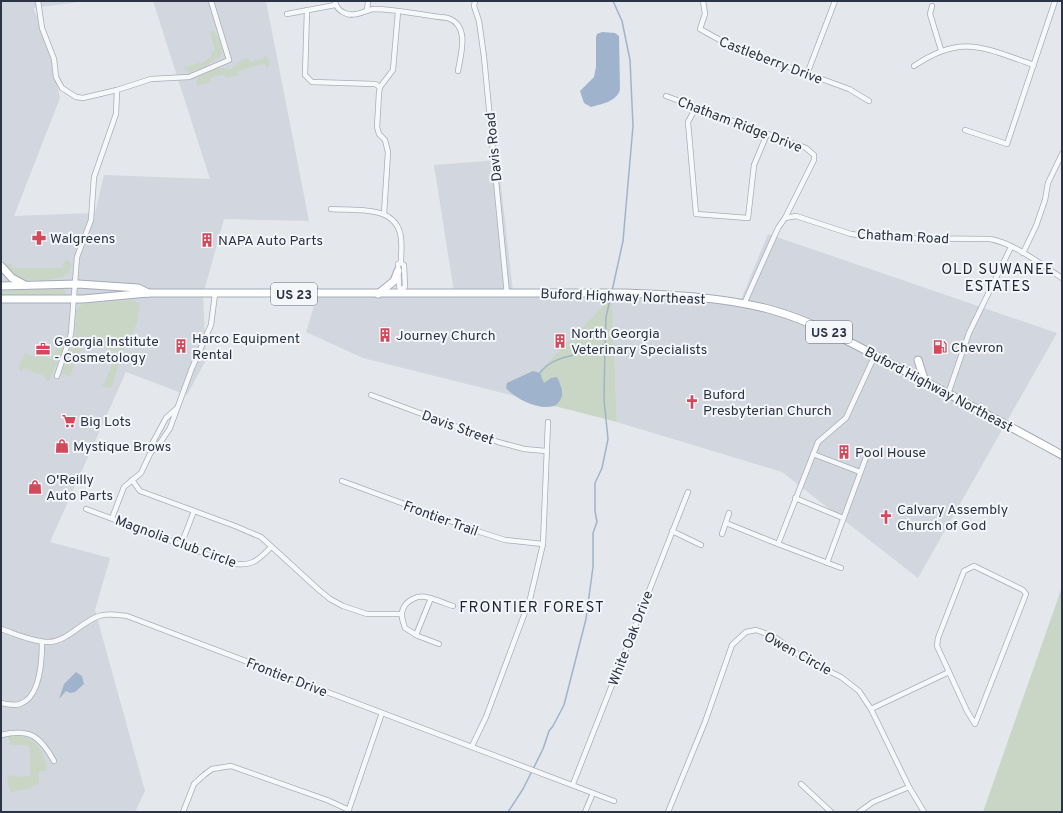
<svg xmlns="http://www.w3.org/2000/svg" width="1063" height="813" font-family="Overpass,sans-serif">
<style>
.built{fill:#d2d6de}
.green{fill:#c9d6c5}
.water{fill:#9fb4cc}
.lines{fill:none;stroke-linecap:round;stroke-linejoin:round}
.stream{stroke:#9fb4cc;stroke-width:1.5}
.street-casing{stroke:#a9aeb7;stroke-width:6}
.primary-casing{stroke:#a3abb8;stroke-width:9}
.street{stroke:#f7f8fa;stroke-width:4.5}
.primary{stroke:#fff;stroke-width:7}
.labels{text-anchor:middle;stroke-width:4;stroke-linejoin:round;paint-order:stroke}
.shield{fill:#f4f6f9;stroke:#676e7b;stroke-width:1}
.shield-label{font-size:13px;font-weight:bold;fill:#2b3445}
.street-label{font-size:14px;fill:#2b3445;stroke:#f4f6f9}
.poi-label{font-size:14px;fill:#2b3445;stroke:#f4f6f9;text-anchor:start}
.neighbourhood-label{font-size:15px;letter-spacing:1px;fill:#1d2536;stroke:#f4f6f9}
</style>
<rect width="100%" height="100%" fill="#e4e7ec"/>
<g class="built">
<path d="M1 1H87L33 8 46 35 60 98 14 216 95 213 104 175 210 179 153 1H266L309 221 224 219 203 295 206 360 187 395 126 372 50 542 110 558 95 610 145 791 135 812H1Z"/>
<path d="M498 160 513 292 612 297 684 294 740 302 768 234 1057 333 918 578 782 472 617 422 612 298 515 396 363 358 306 332 318 293 454 292 434 165Z"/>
</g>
<g class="green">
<path d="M213 31C219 35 223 49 221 56L203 68 189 72 185 69 184 62 186 67 203 62 212 56 211 52 215 50 210 32H206Z"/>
<path d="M264 55 269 59V67H266L265 63 238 71V75L225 78 224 74 210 78V82L198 86 196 84 198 77 218 68 231 69 240 61 248 58 250 62 263 59Z"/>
<path d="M67 259 71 264 69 273C55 283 30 280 14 278L4 266 7 263 12 264V268H62L65 261Z"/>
<path d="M40 288 64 289 66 292 64 294 1 296V292C14 289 27 291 40 288Z"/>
<path d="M612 297 617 422 515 396Z"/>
<path d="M133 300 140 304 137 323 123 351 112 386 107 388 101 385 104 384 117 352 75 338 76 310 82 304Z"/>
<path d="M59 340 63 342 64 347 49 381H46V377L24 368 21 372 18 368 25 353 36 358 39 354 51 359Z"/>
<path d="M76 346 85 349 81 350 70 375 74 376 73 377 63 374 62 371 71 348Z"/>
<path d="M1062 587V812H983Z"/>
<path d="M15 735C39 738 42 749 47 771H39V784L28 789 11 792 8 786 7 775 25 777 30 775V748L27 745H10L8 736Z"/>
</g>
<g class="water">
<path d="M602 32 615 33 619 36 620 90C616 102 601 104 591 107L584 103 580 91 594 77 596 67V37L597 34Z"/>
<path d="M533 371 540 373 544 383 551 378 557 377C562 388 566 396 556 405 542 412 515 399 506 388L507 383Z"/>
<path d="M76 672 82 676 84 684 75 692 70 693 66 691 59 699 64 684Z"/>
</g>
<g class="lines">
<g class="stream">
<path d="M612 291 623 241 633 126 630 60 622 21 613 1"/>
<path d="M540 373C555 352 585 358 605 344"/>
<path d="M508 812 523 789 543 749 549 731 553 726 564 705 586 619 593 567V533L597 522 595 511V483L602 468 608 439 604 400 605 344 606 317 611 295"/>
</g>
<defs>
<g id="street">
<path d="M38 1 42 28 54 59 56 77 62 88 76 97 83 98 117 90 151 79 189 77 229 60 211 1"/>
<path d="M335 1C336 8 341 12 347 14 356 17 365 10 374 9 398 9 424 16 448 18 470 26 461 53 458 71"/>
<path d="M475 1 474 6 479 21 484 57 507 294"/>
<path d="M703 1 705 14 700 29 729 45 849 89 869 101"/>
<path d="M932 6 930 14 941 50"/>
<path d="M307 10 305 75 312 82 375 84 380 87"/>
<path d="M367 11 368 1"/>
<path d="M287 14 335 5"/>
<path d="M914 66C962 33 984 48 1034 65"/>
<path d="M807 74 835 1"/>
<path d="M666 96 806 148 814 155V160L785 218"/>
<path d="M696 107 688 122 696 214 748 218 754 165 767 134"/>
<path d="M965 130 1007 144 1055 1"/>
<path d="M331 209C355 211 397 204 401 238 402 246 401 255 401 263L404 265 405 287 401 289"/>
<path d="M384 214 388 152 385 140 379 134 377 127 379 93 380 87 393 70 398 12"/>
<path d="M1023 253 1036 226 1045 200 1048 183 1062 154"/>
<path d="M401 263 398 264 399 286 401 292"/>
<path d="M744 304 778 228 785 218 796 216 851 234 880 238 990 239C1016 244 1040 264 1062 278"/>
<path d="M57 376 71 334 77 257 91 220 94 177 116 114 117 90"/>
<path d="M948 394 969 333 1011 247"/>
<path d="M371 395 498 442 524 449 546 451"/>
<path d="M151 452 158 446 170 428 192 368 211 325 215 294"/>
<path d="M813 454 860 472"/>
<path d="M132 480 140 491 235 526 261 537 319 590 330 599 343 606 367 614H402"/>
<path d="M342 481 480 532 505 540 543 544"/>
<path d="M795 498 843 518"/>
<path d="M86 509 230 563C250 567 257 562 271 547"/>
<path d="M112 518 124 487 141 473 151 452 152 444 166 418 176 409"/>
<path d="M726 523 778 544"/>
<path d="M672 531 701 545"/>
<path d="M722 534 729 513"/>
<path d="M181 545 194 511"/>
<path d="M827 563 868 452"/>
<path d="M974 566 1023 590 1026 594 975 724 967 711 937 646 938 638 964 571Z"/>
<path d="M841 568 778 544 818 442 846 418 875 355"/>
<path d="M1 629C16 634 33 642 49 642 68 641 81 622 99 616 108 613 117 615 127 616L614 801"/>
<path d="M416 635 431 598"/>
<path d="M439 644 418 636 405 628C403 622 400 615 403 609 406 601 417 595 426 597 435 599 444 603 453 606"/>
<path d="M1 703C7 704 14 706 20 704 41 697 42 659 42 642"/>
<path d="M871 709 949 672"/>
<path d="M1 735C30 728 40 736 54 761"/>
<path d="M472 746 486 717 530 599 543 544 548 422"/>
<path d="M573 784 688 492"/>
<path d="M801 784 831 812"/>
<path d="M183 812 194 784 204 775 212 769 231 766 327 800 349 810"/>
<path d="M348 812 382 713"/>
<path d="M585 812 593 793"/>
<path d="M668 812 705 722 732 645 746 632 756 630 773 636 806 660 841 677 859 691 871 709 909 787 924 812"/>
<path d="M859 812 873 802 909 787"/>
</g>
<g id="primary">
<path d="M1 266 12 278 25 285"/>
<path d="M1 286 78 284 138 288 148 293"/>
<path d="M378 294 394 281 398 271"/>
<path d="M1 299H83L148 293H624C674 295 724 297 772 310 818 323 859 347 901 369 955 397 1009 426 1062 455"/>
<path d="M918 360 925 382"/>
</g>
</defs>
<use href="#street" class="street-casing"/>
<use href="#primary" class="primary-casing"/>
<use href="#street" class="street"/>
<use href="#primary" class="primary"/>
</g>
<defs>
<symbol id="pharmacy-bare" viewBox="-9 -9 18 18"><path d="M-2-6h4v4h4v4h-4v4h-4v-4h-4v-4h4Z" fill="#d1495b" stroke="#f4f6f9" stroke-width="2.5" paint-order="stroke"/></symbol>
<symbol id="building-bare" viewBox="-9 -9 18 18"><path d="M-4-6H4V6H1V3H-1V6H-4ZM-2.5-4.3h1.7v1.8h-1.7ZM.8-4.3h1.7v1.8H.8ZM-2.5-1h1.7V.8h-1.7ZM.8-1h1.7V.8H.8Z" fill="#d1495b" stroke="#f4f6f9" stroke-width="2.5" paint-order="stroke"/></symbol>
<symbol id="fuel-bare" viewBox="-9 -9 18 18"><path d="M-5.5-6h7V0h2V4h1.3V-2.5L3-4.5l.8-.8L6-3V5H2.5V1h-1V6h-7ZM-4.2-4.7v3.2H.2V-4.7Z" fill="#d1495b" stroke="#f4f6f9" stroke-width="2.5" paint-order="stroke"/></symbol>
<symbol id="office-bare" viewBox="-9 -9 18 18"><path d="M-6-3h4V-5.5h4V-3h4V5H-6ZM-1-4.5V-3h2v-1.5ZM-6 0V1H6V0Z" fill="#d1495b" stroke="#f4f6f9" stroke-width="2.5" paint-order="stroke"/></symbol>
<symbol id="church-bare" viewBox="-9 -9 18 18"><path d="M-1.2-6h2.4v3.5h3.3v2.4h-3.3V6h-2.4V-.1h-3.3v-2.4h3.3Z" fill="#d1495b" stroke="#f4f6f9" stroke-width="2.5" paint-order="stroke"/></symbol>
<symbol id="supermarket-bare" viewBox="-9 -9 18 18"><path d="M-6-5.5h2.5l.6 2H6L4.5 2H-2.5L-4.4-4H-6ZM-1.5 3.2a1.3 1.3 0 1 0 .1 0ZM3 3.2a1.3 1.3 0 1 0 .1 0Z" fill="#d1495b" stroke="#f4f6f9" stroke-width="2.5" paint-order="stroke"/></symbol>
<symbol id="shop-bare" viewBox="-9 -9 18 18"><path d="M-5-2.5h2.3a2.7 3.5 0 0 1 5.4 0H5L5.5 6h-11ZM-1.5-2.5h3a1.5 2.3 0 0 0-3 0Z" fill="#d1495b" stroke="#f4f6f9" stroke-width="2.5" paint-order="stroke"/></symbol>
</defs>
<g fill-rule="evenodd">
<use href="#pharmacy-bare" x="29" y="228" width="20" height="20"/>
<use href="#building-bare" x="197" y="230" width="20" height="20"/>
<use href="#building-bare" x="375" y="325" width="20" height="20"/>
<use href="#building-bare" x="550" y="331" width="20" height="20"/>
<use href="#building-bare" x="171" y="336" width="20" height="20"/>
<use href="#fuel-bare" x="930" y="337" width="20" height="20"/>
<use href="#office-bare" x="33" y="339" width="20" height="20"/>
<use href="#church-bare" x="682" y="392" width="20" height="20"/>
<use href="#supermarket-bare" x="59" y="411" width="20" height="20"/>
<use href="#shop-bare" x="52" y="436" width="20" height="20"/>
<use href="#building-bare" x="834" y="442" width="20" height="20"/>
<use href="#shop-bare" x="25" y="477" width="20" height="20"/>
<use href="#church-bare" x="876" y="507" width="20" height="20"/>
</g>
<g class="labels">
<g class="shield">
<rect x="271" y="283" width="46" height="22" rx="3"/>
<rect x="806" y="321" width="46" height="22" rx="3"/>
</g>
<g class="shield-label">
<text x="294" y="299">US 23</text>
<text x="829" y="337">US 23</text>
</g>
<g class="street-label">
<text transform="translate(771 60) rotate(21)" y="5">Castleberry Drive</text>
<text transform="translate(740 124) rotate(21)" y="5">Chatham Ridge Drive</text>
<text transform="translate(493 147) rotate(-96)" y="5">Davis Road</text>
<text transform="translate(903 236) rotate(3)" y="5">Chatham Road</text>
<text transform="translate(623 296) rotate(2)" y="5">Buford Highway Northeast</text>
<text transform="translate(939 389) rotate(28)" y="5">Buford Highway Northeast</text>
<text transform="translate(458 427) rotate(20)" y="5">Davis Street</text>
<text transform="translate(441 518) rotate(20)" y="5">Frontier Trail</text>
<text transform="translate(176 541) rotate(20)" y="5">Magnolia Club Circle</text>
<text transform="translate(630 638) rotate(-69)" y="5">White Oak Drive</text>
<text transform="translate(798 653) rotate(29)" y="5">Owen Circle</text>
<text transform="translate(287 677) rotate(21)" y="5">Frontier Drive</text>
</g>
<g class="poi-label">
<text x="50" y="243">Walgreens</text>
<text x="218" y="245">NAPA Auto Parts</text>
<text x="571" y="338">North Georgia<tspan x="571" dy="16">Veterinary Specialists</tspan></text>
<text x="396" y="340">Journey Church</text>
<text x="192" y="343">Harco Equipment<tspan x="192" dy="16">Rental</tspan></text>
<text x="54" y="346">Georgia Institute<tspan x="54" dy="16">- Cosmetology</tspan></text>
<text x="951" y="352">Chevron</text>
<text x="703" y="399">Buford<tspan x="703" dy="16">Presbyterian Church</tspan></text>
<text x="80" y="426">Big Lots</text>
<text x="73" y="451">Mystique Brows</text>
<text x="855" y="457">Pool House</text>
<text x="46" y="484">O'Reilly<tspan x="46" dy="16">Auto Parts</tspan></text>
<text x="897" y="514">Calvary Assembly<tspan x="897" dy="16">Church of God</tspan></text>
</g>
<g class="neighbourhood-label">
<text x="998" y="274">OLD SUWANEE<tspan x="998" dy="17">ESTATES</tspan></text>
<text x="532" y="612">FRONTIER FOREST</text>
</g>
</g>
<rect width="1063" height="813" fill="none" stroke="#2b3445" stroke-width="4"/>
</svg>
